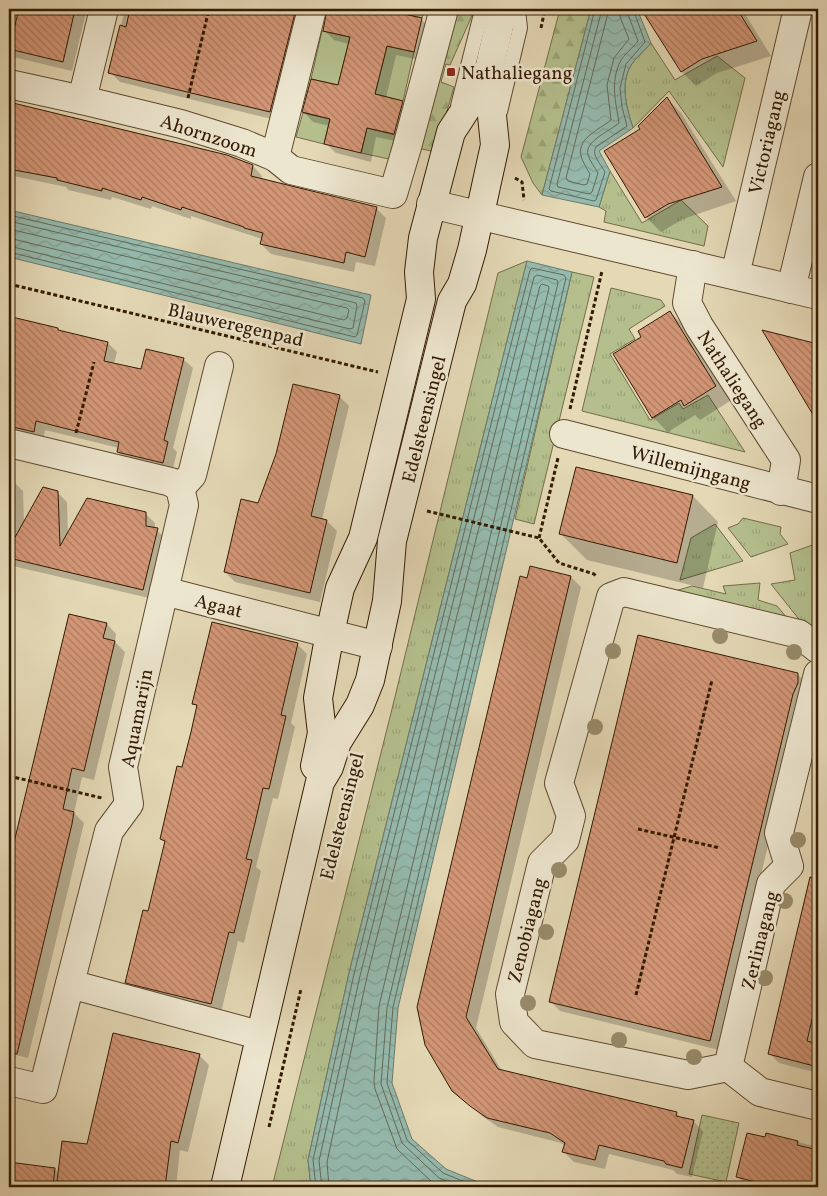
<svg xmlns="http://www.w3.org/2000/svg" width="827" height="1196" font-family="Vollkorn,serif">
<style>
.grass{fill:url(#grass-tufts);stroke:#746d48}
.forest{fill:url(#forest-firs);stroke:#746d48}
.park{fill:url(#park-dots);stroke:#746d48}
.garden{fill:#b4bf8d;stroke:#746d48}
.water{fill:url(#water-waves);stroke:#6e7a6a}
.shadow{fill:#0003}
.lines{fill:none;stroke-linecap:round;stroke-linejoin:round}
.shore{stroke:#646a58;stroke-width:1}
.building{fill:url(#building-back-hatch);stroke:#341b03}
.lane-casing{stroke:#604a30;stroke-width:16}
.street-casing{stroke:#604a30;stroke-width:30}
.secondary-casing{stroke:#341b03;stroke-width:30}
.path{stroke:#341b03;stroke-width:3;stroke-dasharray:4 2.5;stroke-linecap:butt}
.lane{stroke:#ede6cf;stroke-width:14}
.street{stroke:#ede6cf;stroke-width:28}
.secondary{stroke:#ede6cf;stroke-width:28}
.tree{fill:#988b6a}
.poi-dot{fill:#8f2418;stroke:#ede6cf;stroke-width:2}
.labels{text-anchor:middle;stroke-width:5;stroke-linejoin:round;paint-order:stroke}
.poi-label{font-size:19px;fill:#341b03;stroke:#ede6cf;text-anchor:start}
.street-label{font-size:19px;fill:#341b03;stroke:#ede6cf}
</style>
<defs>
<pattern id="grass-tufts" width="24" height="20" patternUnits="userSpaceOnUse" patternTransform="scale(1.25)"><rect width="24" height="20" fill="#b4bf8d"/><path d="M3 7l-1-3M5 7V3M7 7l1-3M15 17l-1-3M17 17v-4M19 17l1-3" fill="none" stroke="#9ba478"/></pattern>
<pattern id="forest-firs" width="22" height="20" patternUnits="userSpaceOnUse" patternTransform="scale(1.25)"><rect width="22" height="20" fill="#b4bf8d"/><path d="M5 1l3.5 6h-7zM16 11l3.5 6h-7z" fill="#9ba478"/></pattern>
<pattern id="park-dots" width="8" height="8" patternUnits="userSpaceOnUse" patternTransform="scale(1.25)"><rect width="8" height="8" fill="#b4bf8d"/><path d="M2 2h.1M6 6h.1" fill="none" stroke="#9ba478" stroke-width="1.8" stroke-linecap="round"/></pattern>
<pattern id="water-waves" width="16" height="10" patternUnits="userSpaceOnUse" patternTransform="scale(1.25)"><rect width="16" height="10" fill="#95baae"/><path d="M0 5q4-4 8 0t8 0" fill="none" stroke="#819f94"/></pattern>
<pattern id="building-back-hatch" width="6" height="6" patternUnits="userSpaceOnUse" patternTransform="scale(1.25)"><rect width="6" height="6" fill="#d39676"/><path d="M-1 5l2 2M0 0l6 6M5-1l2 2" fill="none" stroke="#ac7a5f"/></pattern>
</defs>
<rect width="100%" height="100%" fill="#e4d8b5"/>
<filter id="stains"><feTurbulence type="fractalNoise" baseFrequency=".004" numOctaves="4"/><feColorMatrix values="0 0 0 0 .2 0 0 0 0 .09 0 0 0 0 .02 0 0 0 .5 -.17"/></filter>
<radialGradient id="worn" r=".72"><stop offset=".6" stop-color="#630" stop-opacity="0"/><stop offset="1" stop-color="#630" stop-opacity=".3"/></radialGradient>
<g class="grass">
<path d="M651 43 675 80 717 56 745 78 723 167 669 91 633 128C627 109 620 86 630 67 635 58 645 50 651 43Z"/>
<path d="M610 171 642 223 681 200 708 226 704 246 604 222 606 211 599 207Z"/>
<path d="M527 261 349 973 308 1160 311 1187H272L392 709 498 273Z"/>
<path d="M572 272 594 277 534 524 515 519Z"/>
<path d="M611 288 661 300 665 306 629 329 635 339 610 354 650 420 679 403 683 409 708 395 745 452 582 411Z"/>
<path d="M743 518 781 527 780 534 788 544 751 557 728 528 738 524Z"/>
<path d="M715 524 743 561 680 580 691 538Z"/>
<path d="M818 543V627L802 623 771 584 795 580 790 553Z"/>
<path d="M760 583 758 600 777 606 788 619 675 591 692 586 726 594 723 586Z"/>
</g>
<g class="forest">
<path d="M453 9H475L450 65 446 64 441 82 454 87 437 145 431 151 418 148Z"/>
<path d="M560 9H591L542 195 533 183 521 157Z"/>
</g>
<path class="park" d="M702 1115 739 1123 726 1182 689 1174Z"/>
<g class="garden">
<path d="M396 9H425L422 18 395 12Z"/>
<path d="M322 31 350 37 338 85 311 79Z"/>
<path d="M387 46 414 52 403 101 375 94Z"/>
<path d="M303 113 330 119 324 144 296 137Z"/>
<path d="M367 128 395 135 389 159 361 153Z"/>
</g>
<g class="water">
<path d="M591 9H637L651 43C645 50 635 58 630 67 620 86 627 109 633 128L599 151 610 171 599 207 542 195Z"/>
<path d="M9 210 371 295 361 344 9 257Z"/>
<path d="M527 261 572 272 398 1008 392 1083 412 1139 446 1169 490 1187H311L308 1160 349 973Z"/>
</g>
<g class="shadow">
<path d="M9 9H87L72 71 9 56Z"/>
<path d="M125 9H310L280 121 120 82 110 72Z"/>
<path d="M328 9H407L406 16 422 20 431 29 424 61 396 55 386 98 402 102 412 112 404 143 376 137 371 162 336 153 326 144 330 126 313 122 304 112 339 87 349 44 334 40 324 30Z"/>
<path d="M643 9H742L771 56 717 73 696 86 682 72Z"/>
<path d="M667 98 681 113 736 201 683 219 661 232 646 217 606 151 641 129Z"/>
<path d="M9 104 227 156 253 166 262 176 261 180 376 208 386 218 375 266 356 262 354 272 271 254 261 244 262 239 191 216V219L152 206 151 209 112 197 111 200 68 190 66 187 9 175Z"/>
<path d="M670 312 685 327 730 401 700 420 695 415 668 432 653 417 643 337Z"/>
<path d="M13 318 58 329 61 332 108 343 117 352 114 364 142 370 183 359 193 368 173 448 177 452 172 472 127 461 118 452 119 448 45 430 43 441 9 433V354L12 342 9 339V336Z"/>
<path d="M764 332 818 345V420Z"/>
<path d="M339 396 349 406 322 520 327 521 337 531 320 602 235 582 225 572 258 504Z"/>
<path d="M9 480 13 481 23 491 24 523 57 492 67 502 68 534 145 513 155 523V529L167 539 153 599 9 565Z"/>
<path d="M693 496 718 522 703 588 587 560 561 534Z"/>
<path d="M531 568 571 577 581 587 476 1028 502 1071 676 1113 683 1119 693 1121 703 1131 692 1177 677 1174 673 1170 609 1154 605 1169 574 1162 564 1152 565 1146 561 1143 498 1127 482 1116 453 1090 528 580Z"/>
<path d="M70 615 107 624 116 634 115 642 125 652 94 780 82 777 74 813 84 823 28 1058 16 1055 12 1070H9V868Z"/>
<path d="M297 644 307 654 291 723 295 727 278 799 273 798 256 867 261 871 244 943 238 941 221 1013 136 992 126 982 149 913 166 843 161 839 183 769 198 708 193 703Z"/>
<path d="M797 674 807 683 719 1050 560 1011 551 1002Z"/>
<path d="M818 852V1073L779 1063 770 1054Z"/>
<path d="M199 1055 209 1065 188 1152 180 1150 176 1187H9V1163L55 1169 59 1174 88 1145Z"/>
<path d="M767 1134 818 1147V1187H749L738 1177 766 1139Z"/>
</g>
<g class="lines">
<g class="shore">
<path d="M595 9 549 189 551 191 594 201 596 200 605 172C601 164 591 155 596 147L627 126 622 107 620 88 626 64 645 42 633 9"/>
<path d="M602 9 557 184 558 187 589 194 592 192 598 173C595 167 590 162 588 155 584 141 610 131 619 123 616 102 610 84 620 62 624 54 633 48 638 41L626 9"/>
<path d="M609 9 566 178 568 181 584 185 587 184 590 174C587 169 584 164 582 159 574 139 599 130 611 120L607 85 614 58 629 39 620 17 619 9"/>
<path d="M9 215 363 298 365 301 357 335 355 337 9 252"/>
<path d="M9 221 356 303 357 306 353 328 350 329 9 246"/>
<path d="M9 229 347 308 349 310 347 318 344 320 9 238"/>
<path d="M316 1187 313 1160 354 974 507 360 530 270 532 268 564 275 566 278 393 1007 387 1083 407 1140 443 1173 477 1187"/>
<path d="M322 1187 319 1161 360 976 513 361 534 277 537 275 557 280 558 283 387 1008 381 1084 402 1143 439 1178 461 1187"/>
<path d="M329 1187 327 1162 367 977 520 363 540 286 542 284 548 286 549 288 379 1006 374 1081 375 1089 397 1149 433 1183 441 1187"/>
</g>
</g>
<g class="building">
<path d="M19 9H69L68 13 74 14 63 62 9 49Z"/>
<path d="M130 9H296L270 112 108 73 120 25 126 27Z"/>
<path d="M327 9H396L395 12 422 18 414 52 387 46 375 94 403 101 394 134 367 128 361 153 324 144 330 119 302 112 311 79 338 85 350 37 323 31Z"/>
<path d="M641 9H737L757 41 702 59 681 72Z"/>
<path d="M667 97 722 187 668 204 645 218 604 151 640 129 638 126Z"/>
<path d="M9 102 227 155 253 165 251 176 377 207 365 257 346 252 344 263 260 244 263 233 244 228V227L182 207 181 210 142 197 141 200 102 188V191L57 180V178L9 169Z"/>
<path d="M670 311 716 386 684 406 681 400 652 418 613 354 641 337 638 331Z"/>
<path d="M12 317 58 328V330L108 342 104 361 141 369 146 349 184 358 164 440 168 442 163 463 117 452 119 442 36 421 34 432 9 426V330Z"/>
<path d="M762 330 818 344V423Z"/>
<path d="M293 384 340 395 311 516 327 520 310 593 224 572 241 499 258 503 276 454Z"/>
<path d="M576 467 693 495 677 563 559 534Z"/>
<path d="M43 487 58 491 60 546 87 498 146 512V526L158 528 143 590 9 558V548Z"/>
<path d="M530 566 571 576 466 1017 498 1069 677 1112 676 1116 694 1120 682 1168 666 1164 664 1161 599 1145 595 1160 562 1152 565 1143 550 1133 487 1118 470 1106 452 1091 425 1045 417 1007 520 576 527 578Z"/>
<path d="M69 614 107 623 103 638 115 641 84 771 72 768 63 809 74 812 72 824 17 1054 9 1053V863Z"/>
<path d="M212 622 298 643 281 715 286 716 269 789 263 788 255 823 246 859 252 860 234 933 229 932 211 1004 125 983 143 910 148 911 165 841 160 839 177 766 182 767 191 732 197 705 192 704Z"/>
<path d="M638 635 798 673V683L793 694 710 1041 549 1002Z"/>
<path d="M810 877 818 878V994L807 1041 818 1044V1067L768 1054Z"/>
<path d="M113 1033 200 1054 178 1143 171 1141 165 1187H100L57 1181 62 1141 87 1144Z"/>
<path d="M747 1133 765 1137 766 1133 798 1141 797 1145 818 1150V1187H776L736 1177Z"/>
<path d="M9 1162 55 1168 53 1187H9Z"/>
</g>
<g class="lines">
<defs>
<g id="lane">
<path d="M458 106 480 18 485 9"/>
<path d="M500 112 520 28 518 9"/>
</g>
<g id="street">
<path d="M9 84 82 100 181 124 242 143 275 157 291 170 393 194 407 147 444 9"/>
<path d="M82 100 104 9"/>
<path d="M275 157 312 9"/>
<path d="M431 204 818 295"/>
<path d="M693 265 687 303 699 326 786 460 781 491"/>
<path d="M735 275 798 9"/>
<path d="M791 289 818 177"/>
<path d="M564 434 818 499"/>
<path d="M9 443 171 482 180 488 184 505 123 767 129 804 109 831 43 1089 9 1081"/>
<path d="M180 488 192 475 219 366"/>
<path d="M164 591 378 646"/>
<path d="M818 649 799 634 624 592 611 597 559 783 571 816 565 840 542 863 510 994 514 1022 535 1044 688 1075 728 1067 760 1092 818 1106"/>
<path d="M70 984 259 1035"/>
<path d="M728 1067 771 884 789 866 779 833 818 674"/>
</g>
<g id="secondary">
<path d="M315 766 322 733 318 698 330 633 340 588 363 538 421 299 419 272 423 238 451 132 477 92 486 83"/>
<path d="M225 1187 320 782 329 767 337 742 360 705 370 680 387 601 392 541 452 301 462 284 472 250 495 145 490 96 486 83 503 9"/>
</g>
</defs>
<use href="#lane" class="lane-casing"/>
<use href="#street" class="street-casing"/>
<use href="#secondary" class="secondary-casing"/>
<g class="path">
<path d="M541 28 545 9"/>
<path d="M188 98 209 9"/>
<path d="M515 178 522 182 524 200"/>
<path d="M9 284 378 372"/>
<path d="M570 409 602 271"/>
<path d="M76 433 94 362"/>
<path d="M427 511 539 538 559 563 594 574 596 576"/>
<path d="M539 538 558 458"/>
<path d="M9 776 102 798"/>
<path d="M638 829 720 848"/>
<path d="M636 995 712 680"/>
<path d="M269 1127 301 989"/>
</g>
<use href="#lane" class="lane"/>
<use href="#street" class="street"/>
<use href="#secondary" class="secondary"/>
</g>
<g class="tree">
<circle cx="720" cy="636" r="8"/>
<circle cx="613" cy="651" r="8"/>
<circle cx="794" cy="652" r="8"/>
<circle cx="595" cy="727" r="8"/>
<circle cx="798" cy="840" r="8"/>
<circle cx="559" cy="870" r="8"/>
<circle cx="785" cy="901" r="8"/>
<circle cx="546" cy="932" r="8"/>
<circle cx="765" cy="978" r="8"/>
<circle cx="528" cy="1003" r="8"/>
<circle cx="619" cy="1040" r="8"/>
<circle cx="694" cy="1057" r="8"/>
</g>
<rect class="poi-dot" x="446" y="67" width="10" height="10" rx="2.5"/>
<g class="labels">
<g class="poi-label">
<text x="461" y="79">Nathaliegang</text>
</g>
<g class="street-label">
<text transform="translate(209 135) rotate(18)" y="7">Ahornzoom</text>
<text transform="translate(766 142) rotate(-77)" y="7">Victoriagang</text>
<text transform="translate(236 324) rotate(13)" y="7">Blauweregenpad</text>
<text transform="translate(733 379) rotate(57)" y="7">Nathaliegang</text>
<text transform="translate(423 419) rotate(-76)" y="7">Edelsteensingel</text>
<text transform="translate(691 467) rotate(15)" y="7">Willemijngang</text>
<text transform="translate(219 605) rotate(14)" y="7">Agaat</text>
<text transform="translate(136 718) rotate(-79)" y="7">Aquamarijn</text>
<text transform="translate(341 816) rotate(-76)" y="7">Edelsteensingel</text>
<text transform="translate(526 930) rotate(-76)" y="7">Zenobiagang</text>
<text transform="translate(759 940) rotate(-76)" y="7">Zerlinagang</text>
</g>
</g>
<rect width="827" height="1196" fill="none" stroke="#e4d8b5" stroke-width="30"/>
<rect x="10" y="10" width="807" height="1176" fill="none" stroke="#341b03" stroke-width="2.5"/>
<rect x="15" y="15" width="797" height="1166" fill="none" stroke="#341b03"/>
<rect width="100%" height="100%" filter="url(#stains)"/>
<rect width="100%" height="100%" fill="url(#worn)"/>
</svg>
